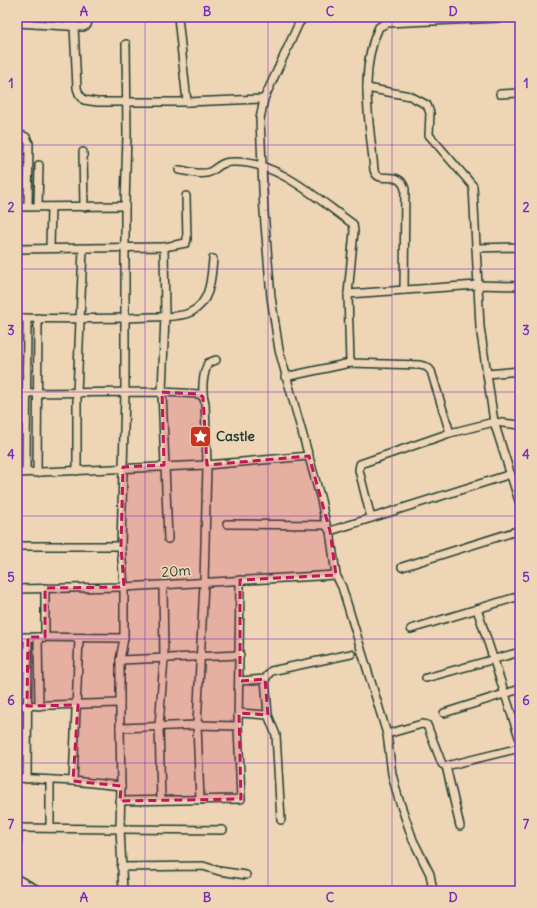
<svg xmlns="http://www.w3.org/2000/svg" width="537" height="908" font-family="Delius,sans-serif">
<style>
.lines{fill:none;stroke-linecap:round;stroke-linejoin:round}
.street-casing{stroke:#1f3d34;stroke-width:10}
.street{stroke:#eed5b5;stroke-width:7}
.marked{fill:#c2185b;fill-opacity:0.2;stroke:#c2185b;stroke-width:3;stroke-dasharray:8 5;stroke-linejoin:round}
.grid{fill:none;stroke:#7b2cbf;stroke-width:1;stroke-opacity:0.55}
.labels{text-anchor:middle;stroke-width:3.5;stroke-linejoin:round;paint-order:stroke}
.poi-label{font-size:14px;font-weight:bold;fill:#1f3d34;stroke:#eed5b5;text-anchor:start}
.street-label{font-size:14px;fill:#1f3d34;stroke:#eed5b5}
.neatline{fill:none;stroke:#7b2cbf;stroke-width:1.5}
.grid-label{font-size:13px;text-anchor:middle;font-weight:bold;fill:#7b2cbf}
</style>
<rect width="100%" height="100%" fill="#eed5b5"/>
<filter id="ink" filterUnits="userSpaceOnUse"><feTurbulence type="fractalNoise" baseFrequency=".025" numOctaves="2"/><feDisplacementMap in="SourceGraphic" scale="8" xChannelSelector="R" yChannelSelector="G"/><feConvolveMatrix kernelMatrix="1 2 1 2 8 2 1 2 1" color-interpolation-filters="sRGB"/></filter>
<g filter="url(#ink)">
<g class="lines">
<defs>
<g id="street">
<path d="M178 17 187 102"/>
<path d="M305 17 299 23 264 99 260 119 264 212 271 297 279 350 321 500 326 525 330 531 336 575 342 587 387 734 392 774 398 797 413 840 430 874 433 891"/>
<path d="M17 23 83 27 87 25 89 17"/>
<path d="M74 26 77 88 79 94 84 100 97 102H187L264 99"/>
<path d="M367 88 410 96 427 105 430 113 429 135 473 186 480 327 487 374 494 422 520 504"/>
<path d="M500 94 520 93"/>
<path d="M17 133 26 137 29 143 28 206"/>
<path d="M83 152 84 207"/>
<path d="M179 170C189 171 201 176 210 172 218 167 222 162 232 162 277 160 317 199 353 224L354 231 348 294 350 363"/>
<path d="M38 206 39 165"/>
<path d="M17 207 125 206"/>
<path d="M164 247 186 243 187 239 186 196"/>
<path d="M50 248 51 207"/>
<path d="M476 248 520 247"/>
<path d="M17 249 164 247 165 316 162 392 168 539"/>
<path d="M404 290 405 189C399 168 378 186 374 170 370 123 358 71 379 27L387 23 519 17"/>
<path d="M348 294 477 285 520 286"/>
<path d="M17 318C62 319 107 319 151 317 161 317 182 317 191 312 211 302 211 278 213 259"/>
<path d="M487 374 520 371"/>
<path d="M285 377 350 363 420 365 427 367 431 371 450 433"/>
<path d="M17 393 162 392 199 394 203 397"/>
<path d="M77 471V393L83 249"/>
<path d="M26 472 27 318"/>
<path d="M17 473 207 465 309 456"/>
<path d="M37 473 38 318"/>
<path d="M371 518 359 470 360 464 450 433 494 422 520 425"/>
<path d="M227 524 326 525"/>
<path d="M330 531 511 474"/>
<path d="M17 546H121"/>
<path d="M402 567 520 530"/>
<path d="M45 588V637"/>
<path d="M17 589 124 587 336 575"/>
<path d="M477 609 520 740"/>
<path d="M411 629 520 596"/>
<path d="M17 637 124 638"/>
<path d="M38 637 39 706"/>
<path d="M79 638 73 781 121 786"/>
<path d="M120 660 240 655"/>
<path d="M426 678 520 652"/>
<path d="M265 679 268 715"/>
<path d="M240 681 265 679 271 671 351 654"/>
<path d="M17 706 120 703"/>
<path d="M239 713 268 715 276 735 281 820"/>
<path d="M444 713 520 689"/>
<path d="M120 728 197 725 238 726"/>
<path d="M387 734 422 724 427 725 442 764 446 766 520 748"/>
<path d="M446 766 460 826"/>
<path d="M17 778 73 781"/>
<path d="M27 779 28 637"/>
<path d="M161 800 159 726 164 659 163 586"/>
<path d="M200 800 197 725 204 583 207 465 205 403C201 391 203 374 208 363L216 360"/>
<path d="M120 801 241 799 238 726 240 580"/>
<path d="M17 828 223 830"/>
<path d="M50 828V780"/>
<path d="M17 848 18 828"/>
<path d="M121 867 203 866 219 871 246 875"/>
<path d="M17 879 40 891"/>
<path d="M123 891 120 828 121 786 120 728V660L124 638V587L121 546 125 393V206L127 134 126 44"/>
</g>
</defs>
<use href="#street" class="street-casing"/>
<use href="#street" class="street"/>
</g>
</g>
<path class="marked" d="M162 392 199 394 203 397 207 465 309 456 330 531 336 575 240 580V681L265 679 268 715 239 713 241 799 120 801 121 786 73 781 78 705 27 706 28 637H45V588L124 587 121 546 123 467 164 465Z"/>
<path class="grid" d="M145 17V891M268 17V891M392 17V891M17 145H520M17 269H520M17 392H520M17 516H520M17 639H520M17 763H520"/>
<defs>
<symbol id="sight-square" viewBox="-11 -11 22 22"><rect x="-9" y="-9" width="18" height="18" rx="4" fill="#c8321e" stroke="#eed5b5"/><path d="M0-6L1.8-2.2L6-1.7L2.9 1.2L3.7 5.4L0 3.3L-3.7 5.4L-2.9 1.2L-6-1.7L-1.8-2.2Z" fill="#fff"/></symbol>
</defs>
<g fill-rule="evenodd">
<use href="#sight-square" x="188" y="424" width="25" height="25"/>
</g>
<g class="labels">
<g class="poi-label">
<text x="216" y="441">Castle</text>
</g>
<g class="street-label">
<text transform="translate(176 571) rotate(-4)" y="5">20m</text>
</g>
</g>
<rect width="537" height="908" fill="none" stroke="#eed5b5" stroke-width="44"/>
<rect x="22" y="22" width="493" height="864" class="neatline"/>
<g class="grid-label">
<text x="84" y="16">A</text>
<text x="207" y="16">B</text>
<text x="330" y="16">C</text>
<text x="453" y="16">D</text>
<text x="11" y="88">1</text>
<text x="526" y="88">1</text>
<text x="11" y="212">2</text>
<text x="526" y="212">2</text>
<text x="11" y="335">3</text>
<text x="526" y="335">3</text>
<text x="11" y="459">4</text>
<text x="526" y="459">4</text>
<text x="11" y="582">5</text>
<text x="526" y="582">5</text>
<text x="11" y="705">6</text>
<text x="526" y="705">6</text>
<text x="11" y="829">7</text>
<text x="526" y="829">7</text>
<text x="84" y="902">A</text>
<text x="207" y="902">B</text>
<text x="330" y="902">C</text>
<text x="453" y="902">D</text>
</g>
</svg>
